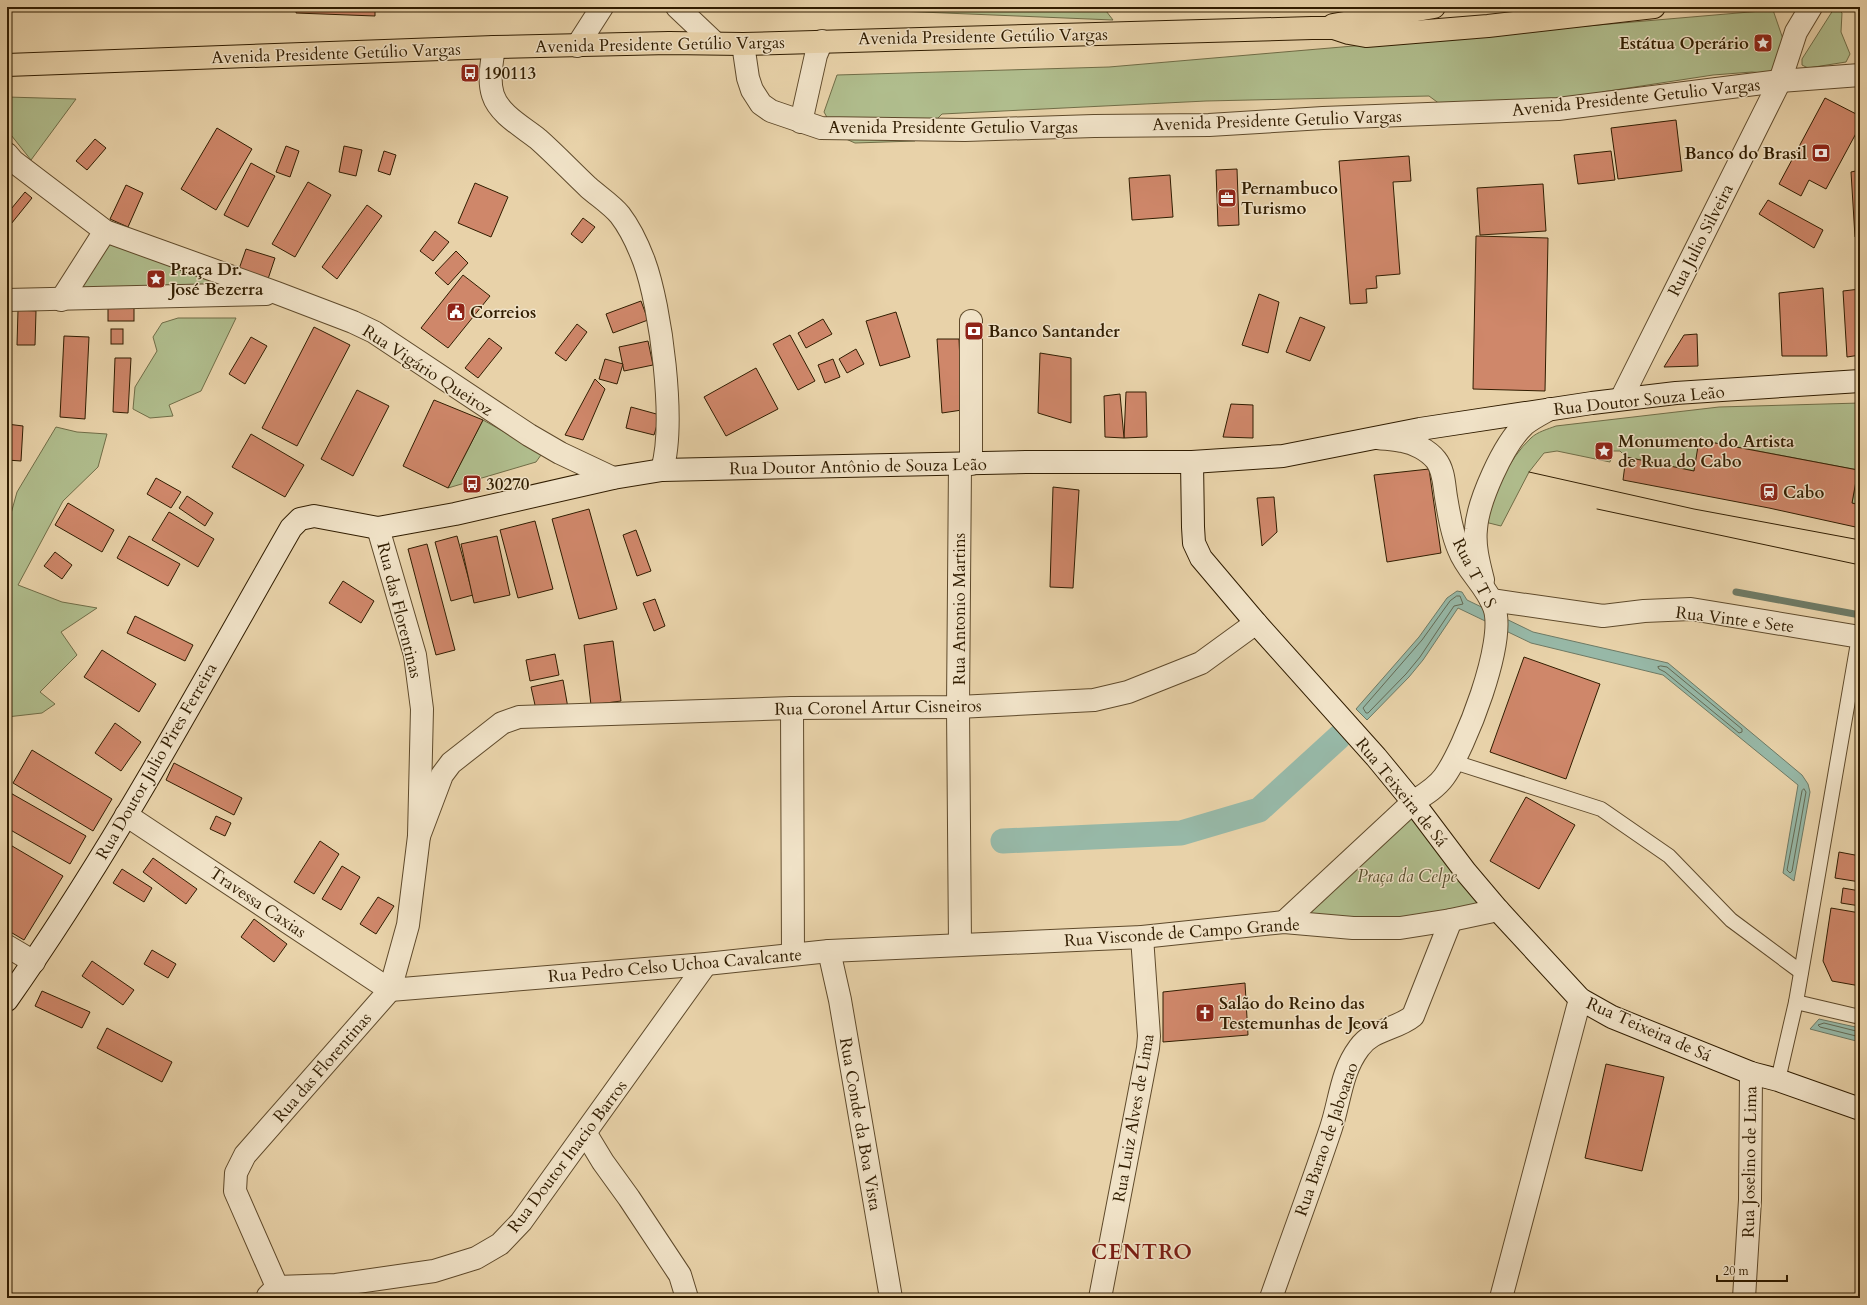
<svg xmlns="http://www.w3.org/2000/svg" width="1867" height="1305" font-family="Cardo,serif">
<style>
.green{fill:#b0bd8d;stroke:#706d47}
.water{fill:#97b8a7;stroke:#6e7a65}
.lines{fill:none;stroke-linecap:round;stroke-linejoin:round}
.shore{stroke:#646a54;stroke-width:1}
.stream{stroke:#6e7a65;stroke-width:7}
.canal{stroke:#97b8a7;stroke-width:25}
.building{fill:#cf876a;stroke:#311d01}
.lane-casing{stroke:#5f4a2b;stroke-width:16}
.street-casing{stroke:#5f4a2b;stroke-width:24}
.secondary-casing{stroke:#311d01;stroke-width:24}
.primary-casing{stroke:#311d01;stroke-width:24}
.lane{stroke:#f0e2c7;stroke-width:14}
.street{stroke:#f0e2c7;stroke-width:22}
.secondary{stroke:#f0e2c7;stroke-width:22}
.primary{stroke:#e8d2a9;stroke-width:22}
.tram{stroke:#311d01;stroke-width:1}
.labels{text-anchor:middle;stroke-width:3;stroke-linejoin:round;paint-order:stroke}
.street-label{font-size:17px;fill:#311d01;stroke:#f0e2c7}
.poi-label{font-size:17px;font-weight:bold;fill:#311d01;stroke:#f0e2c7;text-anchor:start}
.park-label{font-size:17px;font-style:italic;fill:#574d2b;stroke:#f0e2c7}
.district-label{font-size:21px;font-weight:bold;letter-spacing:1px;fill:#7a1f14;stroke:#f0e2c7}
</style>
<rect width="100%" height="100%" fill="#e8d2a9"/>
<filter id="stains"><feTurbulence type="fractalNoise" baseFrequency=".005" numOctaves="4"/><feColorMatrix values="0 0 0 0 .2 0 0 0 0 .09 0 0 0 0 .02 0 0 0 .5 -.17"/></filter>
<radialGradient id="worn" r=".72"><stop offset=".6" stop-color="#630" stop-opacity="0"/><stop offset="1" stop-color="#630" stop-opacity=".3"/></radialGradient>
<g class="green">
<path d="M877 7H1103L1113 20 873 10Z"/>
<path d="M1835 7H1837L1842 13 1841 32 1850 54 1846 62 1808 68 1802 65V59Z"/>
<path d="M1773 10 1784 42 1773 74 1752 72 1713 75 1602 92 1586 110 1452 113 1429 96 1206 101 942 114 915 141 855 143 837 135 824 112 837 75 1109 67Z"/>
<path d="M7 97 76 99 31 160 7 130Z"/>
<path d="M105 231 277 293 61 300Z"/>
<path d="M178 318H236L201 391 169 405 173 416 150 418 133 409 135 387 157 351 153 337 162 323Z"/>
<path d="M1860 403V505L1852 503 1858 470 1700 440 1694 471 1626 457 1620 451H1612L1610 462 1557 451 1544 453 1529 472 1501 526 1485 522C1495 493 1508 459 1531 438 1537 432 1548 429 1556 426L1719 407Z"/>
<path d="M483 420 533 448 541 455 536 462 448 488Z"/>
<path d="M56 427 77 432 107 434 98 467 63 501 18 585 62 602 97 608 61 632 77 655 40 692 55 704 42 713 7 717V528L17 492Z"/>
<path d="M1413 802 1498 910 1406 928 1284 922Z"/>
</g>
<g class="water">
<path d="M7 7H56L35 11H7Z"/>
<path d="M1457 591 1462 592 1467 600 1533 632 1668 663 1802 775 1808 784 1810 792 1794 881 1783 873 1798 785 1663 675 1531 643 1458 608 1423 660 1409 677 1367 720 1356 709 1419 637 1447 598Z"/>
<path d="M1819 1019 1860 1028V1042L1810 1029Z"/>
</g>
<g class="lines">
<g class="shore">
<path d="M1457 596H1460L1463 604 1454 606 1420 657 1406 674 1368 713H1366L1363 708 1422 640 1450 601Z"/>
<path d="M1661 666 1667 667 1742 729V732L1739 733 1665 672 1659 669 1658 667Z"/>
<path d="M1804 789 1806 792 1792 871 1790 873 1787 870 1802 791Z"/>
<path d="M1860 1032 1824 1023 1818 1025 1820 1027 1860 1037"/>
</g>
<path class="stream" d="M1736 592 1860 615"/>
<path class="canal" d="M1003 841 1181 833 1259 810 1339 737"/>
</g>
<g class="building">
<path d="M297 7H375V16L296 13Z"/>
<path d="M1825 98 1860 116V126L1826 189 1809 180 1801 196 1779 184Z"/>
<path d="M1676 120 1682 171 1618 179 1611 128Z"/>
<path d="M217 128 252 149 216 210 181 189Z"/>
<path d="M95 139 106 148 87 170 76 161Z"/>
<path d="M286 146 299 151 290 177 276 172Z"/>
<path d="M344 146 362 150 356 176 339 172Z"/>
<path d="M384 151 396 155 390 175 378 171Z"/>
<path d="M1611 151 1615 180 1578 184 1574 155Z"/>
<path d="M1409 156 1411 181 1393 182 1400 274 1376 276 1377 288 1366 289 1367 303 1350 304 1339 161Z"/>
<path d="M251 163 275 176 248 227 224 215Z"/>
<path d="M1237 169 1239 225 1218 226 1216 170Z"/>
<path d="M1860 170V236L1855 237 1851 172Z"/>
<path d="M1170 175 1173 217 1132 220 1129 178Z"/>
<path d="M308 182 331 195 295 257 272 244Z"/>
<path d="M475 183 508 197 491 237 458 223Z"/>
<path d="M1543 184 1546 231 1480 235 1477 188Z"/>
<path d="M126 185 143 193 128 227 110 219Z"/>
<path d="M25 192 32 198 7 229V214Z"/>
<path d="M1768 200 1823 230 1814 248 1759 214Z"/>
<path d="M367 205 382 216 337 279 322 267Z"/>
<path d="M583 218 595 227 582 243 571 234Z"/>
<path d="M435 231 449 242 433 261 420 251Z"/>
<path d="M1476 236 1548 238 1545 391 1473 389Z"/>
<path d="M246 249 275 258 268 279 239 269Z"/>
<path d="M456 251 468 263 448 285 435 273Z"/>
<path d="M463 275 490 296 448 348 421 328Z"/>
<path d="M1823 288 1827 356H1782L1779 293Z"/>
<path d="M1860 289V355L1847 357 1843 291Z"/>
<path d="M1259 294 1279 302 1268 353 1242 345Z"/>
<path d="M641 301 648 320 613 333 606 314Z"/>
<rect x="108" y="306" width="26" height="15"/>
<path d="M18 310 36 311 35 345H17Z"/>
<path d="M896 312 910 357 880 366 866 321Z"/>
<path d="M1300 317 1325 327 1310 361 1286 352Z"/>
<path d="M823 319 832 334 806 348 798 333Z"/>
<path d="M577 324 587 332 566 361 555 353Z"/>
<path d="M314 327 350 345 297 446 262 428Z"/>
<rect x="111" y="329" width="12" height="15"/>
<path d="M1697 334 1698 366 1664 367 1684 335Z"/>
<path d="M790 335 815 381 798 390 773 344Z"/>
<path d="M64 336 89 337 85 419 60 417Z"/>
<path d="M251 337 267 346 245 384 229 374Z"/>
<path d="M489 338 502 348 478 378 465 368Z"/>
<path d="M937 339H959L962 410 942 413Z"/>
<path d="M648 341 653 365 624 371 619 347Z"/>
<path d="M856 349 864 364 847 373 839 359Z"/>
<path d="M1040 353 1071 358V423L1038 413Z"/>
<path d="M115 358H131L128 413 113 412Z"/>
<path d="M605 359 623 364 617 384 599 379Z"/>
<path d="M833 359 840 377 825 383 818 365Z"/>
<path d="M756 368 778 409 726 436 704 397Z"/>
<path d="M595 379 605 389 583 440 565 435Z"/>
<path d="M357 390 389 406 353 476 321 459Z"/>
<path d="M1126 392H1146L1147 437 1124 438Z"/>
<path d="M1120 394 1124 438 1105 437 1104 396Z"/>
<path d="M434 400 483 420 448 488 403 466Z"/>
<path d="M1231 404 1253 405V438L1223 437Z"/>
<path d="M631 407 660 415 654 435 626 428Z"/>
<path d="M7 424 23 426 21 461 7 460Z"/>
<path d="M251 434 304 465 285 497 232 467Z"/>
<path d="M1699 440 1858 470 1852 503 1860 505V528L1769 508 1623 480 1626 457 1694 471Z"/>
<path d="M1429 469 1441 553 1387 562 1374 475Z"/>
<path d="M156 478 181 492 171 508 147 494Z"/>
<path d="M1053 487 1079 490 1073 588 1050 587Z"/>
<path d="M187 496 213 513 205 526 179 508Z"/>
<path d="M1274 497 1277 532 1262 546 1257 498Z"/>
<path d="M68 503 114 530 102 552 55 525Z"/>
<path d="M589 509 617 609 579 619 552 519Z"/>
<path d="M169 512 214 539 198 567 152 540Z"/>
<path d="M535 521 553 589 518 598 500 530Z"/>
<path d="M636 530 651 571 637 576 623 535Z"/>
<path d="M129 536 180 564 168 586 117 558Z"/>
<path d="M457 536 473 595 451 601 435 542Z"/>
<path d="M497 536 510 595 474 603 461 544Z"/>
<path d="M427 544 455 650 436 655 408 549Z"/>
<path d="M55 552 72 565 62 579 44 566Z"/>
<path d="M343 581 374 601 361 623 329 603Z"/>
<path d="M655 599 665 626 654 631 643 603Z"/>
<path d="M135 616 193 645 185 661 127 633Z"/>
<path d="M613 641 621 701 591 705 584 645Z"/>
<path d="M102 650 156 684 139 712 84 677Z"/>
<path d="M555 654 559 675 530 681 526 660Z"/>
<path d="M1524 657 1600 684 1566 779 1490 752Z"/>
<path d="M563 680 568 708 537 714 531 687Z"/>
<path d="M115 723 141 742 121 771 95 753Z"/>
<path d="M32 750 112 799 93 831 13 783Z"/>
<path d="M174 763 242 798 234 815 166 780Z"/>
<path d="M7 791 86 836 70 864 7 828Z"/>
<path d="M1526 797 1575 825 1539 889 1490 861Z"/>
<path d="M1860 807V831H1856Z"/>
<path d="M216 816 231 823 225 836 210 829Z"/>
<path d="M320 841 339 854 314 894 294 882Z"/>
<path d="M7 843 63 876 24 940 7 930Z"/>
<path d="M1839 852 1860 856V882L1835 878Z"/>
<path d="M153 858 197 889 186 904 143 872Z"/>
<path d="M342 866 360 877 341 910 322 899Z"/>
<path d="M122 869 152 888 144 902 113 883Z"/>
<path d="M1843 888 1860 891V906L1841 903Z"/>
<path d="M378 897 394 906 376 934 360 924Z"/>
<path d="M1831 908 1860 913V986L1832 981 1823 961Z"/>
<path d="M254 919 287 944 274 962 241 937Z"/>
<path d="M152 950 176 964 168 978 144 964Z"/>
<path d="M92 961 134 990 123 1005 82 976Z"/>
<path d="M1245 983 1248 1035 1163 1042V992Z"/>
<path d="M42 991 90 1012 82 1028 35 1006Z"/>
<path d="M107 1028 172 1062 162 1082 97 1048Z"/>
<path d="M1606 1064 1664 1077 1642 1171 1585 1158Z"/>
</g>
<g class="lines">
<defs>
<g id="lane">
<path d="M1454 762 1601 809 1669 856 1731 920 1801 972"/>
<path d="M1796 1002 1860 1017"/>
<path d="M1778 1080 1796 1002 1859 637"/>
</g>
<g id="street">
<path d="M677 7 715 43"/>
<path d="M743 44 748 78 752 90 761 104 771 111 821 128 965 130 1094 126 1209 125 1323 118 1558 109 1780 81 1860 75"/>
<path d="M577 46 602 7"/>
<path d="M494 47C492 62 488 80 493 95 499 114 523 127 538 139 555 154 571 171 588 187 598 196 612 205 620 215 630 228 638 245 644 261 661 307 676 423 662 470"/>
<path d="M801 122 816 55 822 41"/>
<path d="M7 154 13 161 105 231 277 293 353 322 374 332 529 435 560 453 613 478"/>
<path d="M7 300 266 294"/>
<path d="M61 300 105 231"/>
<path d="M1621 399 1780 81 1796 32 1811 7"/>
<path d="M971 464V321"/>
<path d="M1483 580C1479 564 1474 546 1476 529 1478 501 1503 445 1524 425 1531 419 1541 414 1550 409"/>
<path d="M1491 600 1603 616 1644 611 1691 609 1860 637"/>
<path d="M792 708 793 954"/>
<path d="M126 815 390 990"/>
<path d="M419 836 442 775 451 763 502 723 519 717 792 708 958 707 1094 700 1128 692 1201 663 1256 623"/>
<path d="M1284 922 1413 802C1424 795 1436 788 1444 777 1465 748 1507 641 1494 607 1486 585 1467 571 1459 550 1452 534 1449 515 1446 497 1444 485 1444 470 1436 460 1428 450 1414 443 1402 441 1394 439 1386 439 1378 438"/>
<path d="M960 945 958 707 960 464"/>
<path d="M7 946 34 962"/>
<path d="M829 951 840 1000 891 1298"/>
<path d="M390 990 706 964 829 951 1142 937 1284 922 1353 928H1400L1451 920 1498 910"/>
<path d="M586 1134 603 1162 629 1198 680 1275 687 1298"/>
<path d="M268 1296 277 1287 336 1285 434 1271 476 1258 500 1244 521 1222 706 964"/>
<path d="M282 1298 235 1191 236 1173 245 1155 390 990 408 925 419 836 422 709 415 655 378 528"/>
<path d="M1100 1298 1148 1048 1149 1036 1142 937"/>
<path d="M1271 1298C1291 1241 1312 1185 1331 1128 1340 1101 1341 1072 1359 1048 1372 1029 1396 1030 1413 1016L1451 920"/>
<path d="M1501 1298 1580 999"/>
<path d="M1744 1298 1750 1200 1751 1073"/>
</g>
<g id="secondary">
<path d="M1192 462 1193 527 1194 543 1201 558 1256 623 1376 757 1413 802 1465 871 1498 910 1580 999 1612 1017 1751 1073 1778 1080 1860 1109"/>
<path d="M7 1000C113 850 200 687 291 528L300 519 314 516 378 528 455 514 613 478 662 470 1026 462H1192L1283 456 1420 429 1592 403 1676 393 1860 381"/>
</g>
<g id="primary">
<path d="M1333 25 1434 7"/>
<path d="M7 65 494 47 669 43 743 44 1312 28H1334L1349 33 1366 36 1488 26 1654 7"/>
</g>
</defs>
<use href="#lane" class="lane-casing"/>
<use href="#street" class="street-casing"/>
<use href="#secondary" class="secondary-casing"/>
<use href="#primary" class="primary-casing"/>
<use href="#lane" class="lane"/>
<use href="#street" class="street"/>
<use href="#secondary" class="secondary"/>
<use href="#primary" class="primary"/>
<g class="tram">
<path d="M1529 472 1694 509 1860 540"/>
<path d="M1597 509 1860 565"/>
</g>
</g>
<defs>
<symbol id="sight-square" viewBox="-11 -11 22 22"><rect x="-9" y="-9" width="18" height="18" rx="4" fill="#8f2418" stroke="#f0e2c7"/><path d="M0-6L1.8-2.2L6-1.7L2.9 1.2L3.7 5.4L0 3.3L-3.7 5.4L-2.9 1.2L-6-1.7L-1.8-2.2Z" fill="#fff"/></symbol>
<symbol id="bus-square" viewBox="-11 -11 22 22"><rect x="-9" y="-9" width="18" height="18" rx="4" fill="#8f2418" stroke="#f0e2c7"/><path d="M-5-6H5V4H4V6H2V4H-2V6H-4V4H-5ZM-3.5-4V0h7V-4ZM-3.5 1.2v1.5H-2V1.2ZM2 1.2v1.5H3.5V1.2Z" fill="#fff"/></symbol>
<symbol id="bank-square" viewBox="-11 -11 22 22"><rect x="-9" y="-9" width="18" height="18" rx="4" fill="#8f2418" stroke="#f0e2c7"/><path d="M-6-4H6V4H-6ZM0-2.3a2.3 2.3 0 1 0 0 4.6a2.3 2.3 0 1 0 0-4.6Z" fill="#fff"/></symbol>
<symbol id="office-square" viewBox="-11 -11 22 22"><rect x="-9" y="-9" width="18" height="18" rx="4" fill="#8f2418" stroke="#f0e2c7"/><path d="M-6-3h4V-5.5h4V-3h4V5H-6ZM-1-4.5V-3h2v-1.5ZM-6 0V1H6V0Z" fill="#fff"/></symbol>
<symbol id="civic-square" viewBox="-11 -11 22 22"><rect x="-9" y="-9" width="18" height="18" rx="4" fill="#8f2418" stroke="#f0e2c7"/><path d="M-.6-6.5H3V-4.5H.6V-3L4-1V1h2V6H-6V1h2V-1L-.6-3ZM-1.2 2.5V6h2.4V2.5Z" fill="#fff"/></symbol>
<symbol id="station-square" viewBox="-11 -11 22 22"><rect x="-9" y="-9" width="18" height="18" rx="4" fill="#8f2418" stroke="#f0e2c7"/><path d="M-3-6H3Q5-6 5-4V2Q5 4 3 4L4.5 6H3L1.5 4h-3L-3 6H-4.5L-3 4Q-5 4-5 2V-4Q-5-6-3-6ZM-3.5-4v3h7v-3ZM-3.5 1v1.5H-2V1ZM2 1v1.5H3.5V1Z" fill="#fff"/></symbol>
<symbol id="church-square" viewBox="-11 -11 22 22"><rect x="-9" y="-9" width="18" height="18" rx="4" fill="#8f2418" stroke="#f0e2c7"/><path d="M-1.2-6h2.4v3.5h3.3v2.4h-3.3V6h-2.4V-.1h-3.3v-2.4h3.3Z" fill="#fff"/></symbol>
</defs>
<g fill-rule="evenodd">
<use href="#sight-square" x="1752" y="32" width="22" height="22"/>
<use href="#bus-square" x="459" y="62" width="22" height="22"/>
<use href="#bank-square" x="1810" y="142" width="22" height="22"/>
<use href="#office-square" x="1216" y="187" width="22" height="22"/>
<use href="#sight-square" x="145" y="268" width="22" height="22"/>
<use href="#civic-square" x="445" y="301" width="22" height="22"/>
<use href="#bank-square" x="963" y="320" width="22" height="22"/>
<use href="#sight-square" x="1593" y="440" width="22" height="22"/>
<use href="#bus-square" x="461" y="473" width="22" height="22"/>
<use href="#station-square" x="1758" y="481" width="22" height="22"/>
<use href="#church-square" x="1194" y="1002" width="22" height="22"/>
</g>
<g class="labels">
<g class="street-label">
<text transform="translate(983 36) rotate(-1)" y="6">Avenida Presidente Getúlio Vargas</text>
<text transform="translate(660 44) rotate(-1)" y="6">Avenida Presidente Getúlio Vargas</text>
<text transform="translate(336 53) rotate(-2)" y="6">Avenida Presidente Getúlio Vargas</text>
<text transform="translate(1636 97) rotate(-6)" y="6">Avenida Presidente Getulio Vargas</text>
<text transform="translate(1277 120) rotate(-2)" y="6">Avenida Presidente Getulio Vargas</text>
<text x="953" y="133">Avenida Presidente Getulio Vargas</text>
<text transform="translate(1700 240) rotate(-63)" y="6">Rua Julio Silveira</text>
<text transform="translate(428 370) rotate(33)" y="6">Rua Vigário Queiroz</text>
<text transform="translate(1639 400) rotate(-6)" y="6">Rua Doutor Souza Leão</text>
<text transform="translate(858 466) rotate(-1)" y="6">Rua Doutor Antônio de Souza Leão</text>
<text transform="translate(1475 573) rotate(63)" y="6">Rua T T S</text>
<text transform="translate(959 609) rotate(-90)" y="6">Rua Antonio Martins</text>
<text transform="translate(400 610) rotate(76)" y="6">Rua das Florentinas</text>
<text transform="translate(1735 619) rotate(7)" y="6">Rua Vinte e Sete</text>
<text transform="translate(878 707) rotate(-1)" y="6">Rua Coronel Artur Cisneiros</text>
<text transform="translate(156 761) rotate(-60)" y="6">Rua Doutor Julio Pires Ferreira</text>
<text transform="translate(1402 792) rotate(51)" y="6">Rua Teixeira de Sá</text>
<text transform="translate(258 902) rotate(34)" y="6">Travessa Caxias</text>
<text transform="translate(1182 932) rotate(-4)" y="6">Rua Visconde de Campo Grande</text>
<text transform="translate(675 965) rotate(-5)" y="6">Rua Pedro Celso Uchoa Cavalcante</text>
<text transform="translate(1649 1029) rotate(24)" y="6">Rua Teixeira de Sá</text>
<text transform="translate(322 1067) rotate(-49)" y="6">Rua das Florentinas</text>
<text transform="translate(1133 1118) rotate(-80)" y="6">Rua Luiz Alves de Lima</text>
<text transform="translate(861 1124) rotate(80)" y="6">Rua Conde da Boa Vista</text>
<text transform="translate(1326 1139) rotate(-71)" y="6">Rua Barao de Jaboatao</text>
<text transform="translate(567 1156) rotate(-53)" y="6">Rua Doutor Inacio Barros</text>
<text transform="translate(1749 1162) rotate(-89)" y="6">Rua Joselino de Lima</text>
</g>
<g class="poi-label">
<text x="1749" y="49" text-anchor="end">Estátua Operário</text>
<text x="484" y="79">190113</text>
<text x="1807" y="159" text-anchor="end">Banco do Brasil</text>
<text x="1241" y="194">Pernambuco<tspan x="1241" dy="20">Turismo</tspan></text>
<text x="170" y="275">Praça Dr.<tspan x="170" dy="20">José Bezerra</tspan></text>
<text x="470" y="318">Correios</text>
<text x="988" y="337">Banco Santander</text>
<text x="1618" y="447">Monumento do Artista<tspan x="1618" dy="20">de Rua do Cabo</tspan></text>
<text x="486" y="490">30270</text>
<text x="1783" y="498">Cabo</text>
<text x="1219" y="1009">Salão do Reino das<tspan x="1219" dy="20">Testemunhas de Jeová</tspan></text>
</g>
<g class="park-label">
<text x="1407" y="882">Praça da Celpe</text>
</g>
<g class="district-label">
<text x="1142" y="1259">CENTRO</text>
</g>
</g>
<rect width="1867" height="1305" fill="none" stroke="#e8d2a9" stroke-width="24"/>
<rect x="8" y="8" width="1851" height="1289" fill="none" stroke="#311d01" stroke-width="2"/>
<rect x="12" y="12" width="1843" height="1281" fill="none" stroke="#311d01"/>
<path d="M1717 1275v6h70v-6" fill="none" stroke="#311d01" stroke-width="2"/>
<text x="1723" y="1275" font-size="12" fill="#311d01" stroke="#f0e2c7" stroke-width="3" paint-order="stroke">20 m</text>
<rect width="100%" height="100%" filter="url(#stains)"/>
<rect width="100%" height="100%" fill="url(#worn)"/>
</svg>
